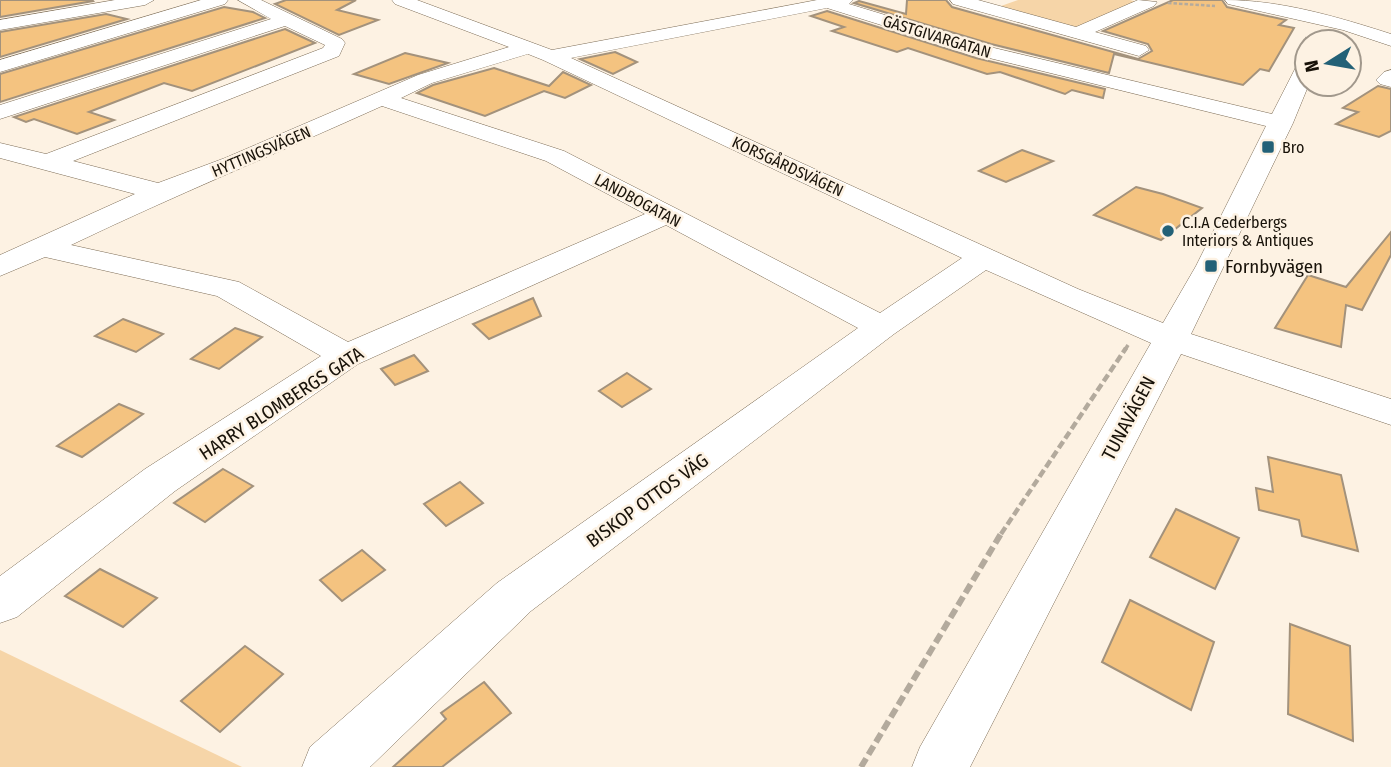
<svg xmlns="http://www.w3.org/2000/svg" width="1391" height="767" font-family="'Fira Sans Condensed',sans-serif">
<style>
.green{fill:#f6d5a8}
.building{fill:#f4c380;stroke:#a3927c;stroke-width:2}
.lines{fill:none;stroke-linecap:round;stroke-linejoin:round}
.minor-casing{stroke:#7d6d57;stroke-width:1}
.path-far3{stroke:#b3aa9d;stroke-width:2.5;stroke-dasharray:3.5 2;stroke-linecap:butt}
.path-far2{stroke:#b3aa9d;stroke-width:3.5;stroke-dasharray:6 2.5;stroke-linecap:butt}
.path-far1{stroke:#b3aa9d;stroke-width:4.5;stroke-dasharray:8 3.5;stroke-linecap:butt}
.path{stroke:#b3aa9d;stroke-width:6;stroke-dasharray:10 4.5;stroke-linecap:butt}
.minor{fill:#fff;fill-rule:evenodd}
.poi-dot{fill:#236177;stroke:#fdf2e3;stroke-width:2.5}
.labels{text-anchor:middle;stroke-width:5;stroke-linejoin:round;paint-order:stroke}
.far-street-label{font-size:16px;fill:#181209;stroke:#fdf2e3}
.far-poi-label{font-size:16px;fill:#181209;stroke:#fdf2e3;text-anchor:start}
.poi-label{font-size:19px;fill:#181209;stroke:#fdf2e3;text-anchor:start}
.street-label{font-size:19px;fill:#181209;stroke:#fdf2e3}
</style>
<rect width="100%" height="100%" fill="#fdf2e3"/>
<g class="green">
<path d="M1018 0H1130L1141 3 1079 28 1001 6Z"/>
<path d="M0 650 242 767H0Z"/>
</g>
<g class="building">
<path d="M0 0H92L93 1 0 17Z"/>
<path d="M286 0H356L337 10 378 20 339 35 275 4Z"/>
<path d="M907 0H946L952 7 1138 59 1152 51 1148 44 1103 31 1173 0H1222L1227 7 1286 20 1279 25 1294 28 1269 71 1260 69 1243 85 1114 54 1109 73 991 44 854 3 859 1 906 14Z"/>
<path d="M224 7 253 12 265 18 0 102V74Z"/>
<path d="M827 11 976 58 1105 89 1103 98 1072 90 1065 94 1000 72 987 74 908 48 897 52 832 31 844 27 811 16Z"/>
<path d="M106 14 127 19 0 57V32Z"/>
<path d="M285 29 315 43 192 91 164 83 89 112 114 120 77 134 34 119 26 122 14 117Z"/>
<path d="M615 52 637 62 613 74 580 59Z"/>
<path d="M405 53 448 63 389 84 354 74Z"/>
<path d="M494 68 549 86 563 72 591 85 565 98 544 91 485 116 417 93 433 85Z"/>
<path d="M1378 86 1391 89V131L1379 137 1336 124 1358 112 1343 108Z"/>
<path d="M1022 150 1053 161 1006 182 979 171Z"/>
<path d="M1136 187 1163 194 1202 208 1161 240 1094 215Z"/>
<path d="M1391 232V255L1362 310 1346 305 1341 347 1275 328 1308 275 1346 287Z"/>
<path d="M533 298 541 316 489 339 473 324Z"/>
<path d="M123 319 163 334 136 352 95 336Z"/>
<path d="M235 328 262 337 219 369 191 359Z"/>
<path d="M414 355 428 371 395 385 381 369Z"/>
<path d="M627 373 651 389 622 407 599 391Z"/>
<path d="M119 404 143 414 82 457 57 446Z"/>
<path d="M1268 457 1341 475 1358 551 1302 536 1299 520 1259 510 1256 488 1273 492Z"/>
<path d="M223 469 253 486 205 522 174 503Z"/>
<path d="M460 482 483 503 446 526 424 504Z"/>
<path d="M1176 509 1239 538 1215 589 1150 557Z"/>
<path d="M362 550 385 570 342 601 320 580Z"/>
<path d="M100 569 157 598 123 627 65 596Z"/>
<path d="M1130 600 1214 642 1191 710 1102 662Z"/>
<path d="M1290 624 1350 646 1353 741 1288 714Z"/>
<path d="M245 646 283 674 220 732 181 701Z"/>
<path d="M484 682 511 713 442 767H393L446 719 441 713Z"/>
</g>
<g class="lines">
<defs>
<g id="minor">
<path d="M115 0H154L145 5 0 30V20Z"/>
<path d="M201 0H228L225 4 0 72V60Z"/>
<path d="M238 0H261L342 39 345 43 339 56 73 161 158 183 225 158 418 75 509 47 395 4 392 0H417L552 50 817 0H853L849 4 990 47 1272 114 1297 65 1300 61 1307 59 1309 84 1293 123 1191 334 1391 399V425L1181 354 970 767H912L920 747 1151 343 986 270 894 334 531 611 370 767H302L310 747 497 583 858 328 666 225 358 364 175 491 17 617 0 623V576L145 469 321 356 217 296 45 257 0 276V255L135 194 0 158V143L46 154 323 48 325 45 285 26 0 119V105L271 19ZM827 8 977 55 1266 126 1196 266 1163 323 1078 289 571 58ZM528 54 543 60 962 258 880 313 564 151 401 98 432 83ZM382 106 546 161 645 214 348 342 239 282 71 245C173 196 278 153 382 106Z"/>
<path d="M950 0H978L1076 27 1138 0 1157 2 1154 6 1095 32 1146 46 1149 50 1139 56 953 4Z"/>
<path d="M1225 0C1281 0 1338 17 1391 34V46L1343 30 1228 4Z"/>
<path d="M1391 70V87L1380 84 1376 80 1384 72Z"/>
</g>
</defs>
<use href="#minor" class="minor-casing"/>
<g class="path-far3">
<path d="M1168 3 1215 6"/>
<path d="M1305 38 1325 42"/>
</g>
<path class="path-far2" d="M1125 350 1128 345"/>
<path class="path-far1" d="M1001 534 1126 348"/>
<path class="path" d="M861 767 1002 532"/>
<use href="#minor" class="minor"/>
</g>
<g class="poi-dot">
<rect x="1261" y="140" width="14" height="14" rx="3.5"/>
<circle cx="1168" cy="231" r="7"/>
<rect x="1204" y="259" width="14" height="14" rx="3.5"/>
</g>
<g class="labels">
<g class="far-street-label">
<text transform="translate(937 36) rotate(17)" y="6">GÄSTGIVARGATAN</text>
<text transform="translate(261 151) rotate(-23)" y="6">HYTTINGSVÄGEN</text>
<text transform="translate(788 166) rotate(25)" y="6">KORSGÅRDSVÄGEN</text>
<text transform="translate(638 200) rotate(28)" y="6">LANDBOGATAN</text>
</g>
<g class="far-poi-label">
<text x="1282" y="153">Bro</text>
<text x="1182" y="228">C.I.A Cederbergs<tspan x="1182" dy="18">Interiors &amp; Antiques</tspan></text>
</g>
<g class="poi-label">
<text x="1225" y="273">Fornbyvägen</text>
</g>
<g class="street-label">
<text transform="translate(281 403) rotate(-33)" y="7">HARRY BLOMBERGS GATA</text>
<text transform="translate(1128 418) rotate(-62)" y="7">TUNAVÄGEN</text>
<text transform="translate(647 500) rotate(-36)" y="7">BISKOP OTTOS VÄG</text>
</g>
</g>
<g transform="translate(1328 63) rotate(259)"><circle r="33" fill="#fdf2e3" stroke="#a1988c" stroke-width="2"/>
<path d="M0-5L12 26L0 18L-12 26Z" fill="#236177"/>
<text y="-10" font-size="19" font-weight="bold" text-anchor="middle" fill="#181209">N</text>
</g>
</svg>
